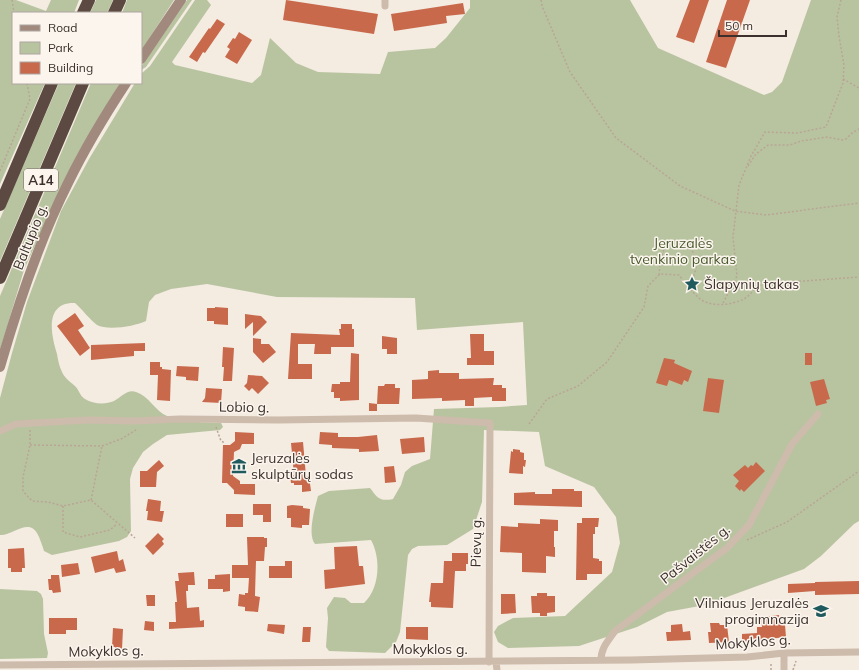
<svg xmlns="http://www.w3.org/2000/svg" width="859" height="670" font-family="Mulish,sans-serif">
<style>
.green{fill:#b8c4a0}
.building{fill:#c8694b}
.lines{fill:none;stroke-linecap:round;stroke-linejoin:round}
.path{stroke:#b9a596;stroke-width:1.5;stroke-dasharray:2 2;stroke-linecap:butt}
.street{stroke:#cdbbac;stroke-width:7}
.secondary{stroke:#a18a7d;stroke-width:10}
.highway{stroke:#5c4a42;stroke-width:12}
.labels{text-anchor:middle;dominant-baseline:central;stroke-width:3;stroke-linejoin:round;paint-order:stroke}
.shield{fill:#fbf5ee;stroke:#756b66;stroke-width:1}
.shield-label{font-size:13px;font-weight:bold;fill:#3b302b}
.street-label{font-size:14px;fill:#3b302b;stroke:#fbf5ee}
.park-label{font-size:14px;fill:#4a5a2e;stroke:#fbf5ee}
.poi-label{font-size:14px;fill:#3b302b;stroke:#fbf5ee;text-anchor:start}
</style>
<rect width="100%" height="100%" fill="#f4ebe1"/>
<path class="green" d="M0,0H16L46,11L51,0H79L74,13H13V83H45L0,184Z
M96,0H113L107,13H90Z
M127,0H174L141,51V13H122Z
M187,0H192L146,67L141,70V67Z
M195,0H207L211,5L172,62L175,65L252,83L261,75L270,38L296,63L318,72L380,74L388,52L435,48L446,38L470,8V0H630L658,48L764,95L772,92L782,82L811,0H859V521L854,524L821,556L804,569L705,605L667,612L637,627L579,646L508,648L498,642L494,632L498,626L513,618L565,616L612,572L620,543L616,517L594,487L545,466L539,432L484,430L482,502L473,529L447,545L418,546L412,549L408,555L400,632L396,642L385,653L329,651L326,647L328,618L327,608L334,597L345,598L351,603H364C380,588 381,558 371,540L315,544C307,534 315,508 318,496L329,491L370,488C377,497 379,502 393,499L401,485L405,472L412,466L430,459L434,409L499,407L527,405L523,322L417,330L415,298L277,297L207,284L171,289L155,295L149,302L146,321C136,326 108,331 97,325C91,321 81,308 75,303C44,302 51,335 57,354C58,360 59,366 62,372C65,379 71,382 76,387C79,391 81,397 85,399C93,404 105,405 114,401C122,397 127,389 136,392C149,396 155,411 167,416C171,418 175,418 179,419C194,422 206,423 221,423L223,427L220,430L167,435L153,444L143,452L133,468L130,479L131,531L127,537L119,541L52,555L44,551C42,545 40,538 37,533C28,518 12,536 0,535V398L12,353L27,302L61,211L89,159L135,83H141V74L150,66Z
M59,83H76L0,261V219Z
M91,83H120L77,155L50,212L24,270L0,350V296Z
M0,589L37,591L41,594L43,599L44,634L48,653L47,658L0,659Z"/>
<path class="building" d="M286,0L378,14L374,34L283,20Z
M690,0H709L694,43L676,37Z
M727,0H750L726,68L706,62Z
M463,3L465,14L446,16L447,23L394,31L391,14Z
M217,19L225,24L205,53L203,52L197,62L189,57L209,28L210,29Z
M239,32L252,40L237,64L225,57L230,49L227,47L233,38L235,39Z
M215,307L228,308V325L214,324V321H207V308H215Z
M75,313L84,326L78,330L90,348L80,356L57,326Z
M245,314L261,316L267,322L253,336V322L245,329Z
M341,324H352V329H354V347H331V354H314L315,344H298V364H312V379H288L291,333L340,335L339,329H341Z
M470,334H484V351H494V365H467V358H471Z
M382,336L397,338V354H387V349H382Z
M253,338L261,339V344H269L276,352L263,363L253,352Z
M145,343V351H134V356L91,360V345Z
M223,347L234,348L232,381H223L224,367H222Z
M351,353L359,354V400L340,401V398H334V392H331L332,384H340V382H350Z
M805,353H812V365H805Z
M664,358L675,360L674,363L692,371L688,382L684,380L682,385L669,380L667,386L656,383Z
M150,362H160V367H162V369L171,370L170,401L157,400L158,375H150Z
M177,366L199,367L198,381L186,380V377L176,376Z
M439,370V373H459V379L494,378L493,385H502V388H506V401H492V397L474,398V406H465V400L442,401V398L412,399V380L428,379V371Z
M248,375L262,376L269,383L258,394L252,388L249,391L244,386L247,383Z
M708,378L724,380L719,413L703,411Z
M824,379L830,399L826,400L827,403L816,406L810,382Z
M385,384H395V388H400L399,404H377V411H369V403L377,404L378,386H384Z
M206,388L222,389L221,403L202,402L205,398Z
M235,432L254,433V444H242L240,449L234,452L233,476L240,481V484H255V495L234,494V490L227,483H222L223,445H230L235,441Z
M320,432L338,433V437H358L377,435L379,451L359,452V449L332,448V445L319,444Z
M424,437L425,452L402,454L400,439Z
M303,442L306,476H309L311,491L302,492V485H294V483H291L290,475H294L291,443Z
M513,449L520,450V452L524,453V460H526L525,467L523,466V474L509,473L511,451L513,452Z
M159,460L164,466L157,472L156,487H140V471H147Z
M756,462L765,471L744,492L741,489L740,491L735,486L739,481L733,475L745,465L748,468L751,465L753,466Z
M394,466L396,482L385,483L384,467Z
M552,489H574V491H582V507L514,505V493L535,492V494H552Z
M148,499L161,501L160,511H164L162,522L147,520L148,511H146Z
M253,504H271V522H263V515H253Z
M292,505L303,506V508L310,509L309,525H302V528L291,527V518H287V506Z
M226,514H243V527H226Z
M582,518H599L598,527H595V534H593V558L599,559V561H602V574H587V580H576L577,523H582Z
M540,519L558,520V531H554V547H555V557L546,556V573L522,572V553L500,552L501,526L518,527V523L540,524Z
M158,533L164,539L162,541L164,544L153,555L145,546Z
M247,537H264V538H267V547H265L264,561H256L255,594V596L260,597L258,612L245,611V607L238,606L239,594L245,595V593H248L249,578H232V565H248Z
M357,546L359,566H363L365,584L325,589L324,570L335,569L334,547Z
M24,548L25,568H22V572H11V568H8V549Z
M117,551L119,561L123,559L126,571L116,573L114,568L95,573L91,557Z
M452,553H468V564H466V571H455L453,608L431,607V602H429L431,583H443L444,561H452Z
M285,561H292V578H269V566H285Z
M78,563L80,574L62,577L61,565Z
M194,572L195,585H188V591H186L187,608L199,607L200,621L204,620V627L169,629V622H176L175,602H177L175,581H179L178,573Z
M230,574V591L223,592V589H208V579H215V575Z
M51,575H59L61,592L53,593L52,590H49L48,579H51Z
M859,581V594L815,595V591L788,593V584L815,583V582Z
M537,593H547V596H555V612L547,613V616H540V613H532L531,596H537Z
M501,594H515L516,613L501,614Z
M146,595H155V606H147Z
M779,615L780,625H785L786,637L742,642V634L757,633V627H762L761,617Z
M49,618H77V630H66V634H49Z
M145,621L154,622V631L144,630Z
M710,623H719L720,625H727L729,642L709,643L708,632H711Z
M268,624L285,625L284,634L267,631Z
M682,624L683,632L690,631L691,640L667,641L666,632H671V625Z
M303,627H311L310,642H302Z
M406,627H428V640L406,639Z
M113,628L123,629L122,649H115V647H112Z"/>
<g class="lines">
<path class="path" d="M12,0L14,13
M541,0L542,6L570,72L616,138L680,186L735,211L766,215L859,203
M843,79L859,88
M748,166L756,154L768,145H790L801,141L827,137L842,140L846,139L852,133L859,129
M0,171L30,99L27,83
M659,275L660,262L666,242L675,240L682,242L693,252L696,269L691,284L689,286
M723,303L737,276L733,237L739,185L751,156L765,132L797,133L826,127L843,83L844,65L839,36L837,17L841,0
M529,424L547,399L578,386L607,362L644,307L648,286L660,274L679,275C685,283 692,292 699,298C710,308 732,305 744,299C751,295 755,287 763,284L859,277
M216,427L221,441L225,443
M30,430V445L23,477V491L32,501L48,502L63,506L91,500L135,538
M30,445L102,446L121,439L136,430
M91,500L102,446
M63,506V532L80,537L110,530L117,524
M747,540L787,522L859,471
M771,670V662
M793,670L796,661"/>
<path class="street" d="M385,0V6
M0,431L16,424L89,420L135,421L180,419L278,420L416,418L490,423L489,662
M784,653V670
M601,660C601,648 608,641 615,631L727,548L749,525L792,444L818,414
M496,662L497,670
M0,665L631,660L747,657L784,653L859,652"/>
<path class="secondary" d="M141,59L181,0
M0,367C18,304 39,241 68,183C85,148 105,115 126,83"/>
<path class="highway" d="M83,13L89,0
M114,13L120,0
M0,205L52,83
M0,278L83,83"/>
</g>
<defs>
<g id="sight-bare" transform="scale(1.2)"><path d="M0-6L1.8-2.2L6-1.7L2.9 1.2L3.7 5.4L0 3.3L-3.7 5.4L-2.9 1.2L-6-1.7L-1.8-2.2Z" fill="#1f5a5e" stroke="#fbf5ee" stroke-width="2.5" paint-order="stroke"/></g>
<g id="museum-bare" transform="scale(1.2)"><path d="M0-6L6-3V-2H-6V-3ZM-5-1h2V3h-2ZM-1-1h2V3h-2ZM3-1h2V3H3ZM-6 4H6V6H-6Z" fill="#1f5a5e" stroke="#fbf5ee" stroke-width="2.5" paint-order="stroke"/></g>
<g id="school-bare" transform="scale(1.2)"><path d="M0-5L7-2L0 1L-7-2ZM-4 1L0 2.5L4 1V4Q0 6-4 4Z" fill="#1f5a5e" stroke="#fbf5ee" stroke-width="2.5" paint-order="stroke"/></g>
</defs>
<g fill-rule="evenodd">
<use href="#sight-bare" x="692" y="284"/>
<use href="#museum-bare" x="239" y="466"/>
<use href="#school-bare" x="821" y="611"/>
</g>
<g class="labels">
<rect class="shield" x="24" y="169" width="34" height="22" rx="3"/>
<g class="shield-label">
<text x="41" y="180">A14</text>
</g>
<g class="street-label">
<text transform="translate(30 237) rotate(-68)">Baltupio g.</text>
<text transform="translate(244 407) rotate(1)">Lobio g.</text>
<text transform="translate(476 542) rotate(-89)">Pievų g.</text>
<text transform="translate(695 554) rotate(-39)">Pašvaistės g.</text>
<text transform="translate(753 642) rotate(-4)">Mokyklos g.</text>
<text x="430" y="649">Mokyklos g.</text>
<text transform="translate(106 651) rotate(-1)">Mokyklos g.</text>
</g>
<g class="park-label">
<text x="683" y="243">Jeruzalės<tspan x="683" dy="16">tvenkinio parkas</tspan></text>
</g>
<g class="poi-label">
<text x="704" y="284">Šlapynių takas</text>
<text x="251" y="458">Jeruzalės<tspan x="251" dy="16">skulptūrų sodas</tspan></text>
<text x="809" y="603" text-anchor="end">Vilniaus Jeruzalės<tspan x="809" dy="16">progimnazija</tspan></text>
</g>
</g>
<rect x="12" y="12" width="130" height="72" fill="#fbf5ee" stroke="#aea6a0"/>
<rect x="20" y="25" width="20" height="6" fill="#a18a7d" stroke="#aea6a0"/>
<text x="48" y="32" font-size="12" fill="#3b302b">Road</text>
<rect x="20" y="42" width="20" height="12" fill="#b8c4a0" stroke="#aea6a0"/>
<text x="48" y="52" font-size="12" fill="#3b302b">Park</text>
<rect x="20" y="62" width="20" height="12" fill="#c8694b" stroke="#aea6a0"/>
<text x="48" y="72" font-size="12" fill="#3b302b">Building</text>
<path d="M719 30v6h67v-6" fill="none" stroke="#3b302b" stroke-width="2"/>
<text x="725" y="30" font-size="12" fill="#3b302b" stroke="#fbf5ee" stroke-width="3" paint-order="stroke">50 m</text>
</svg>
